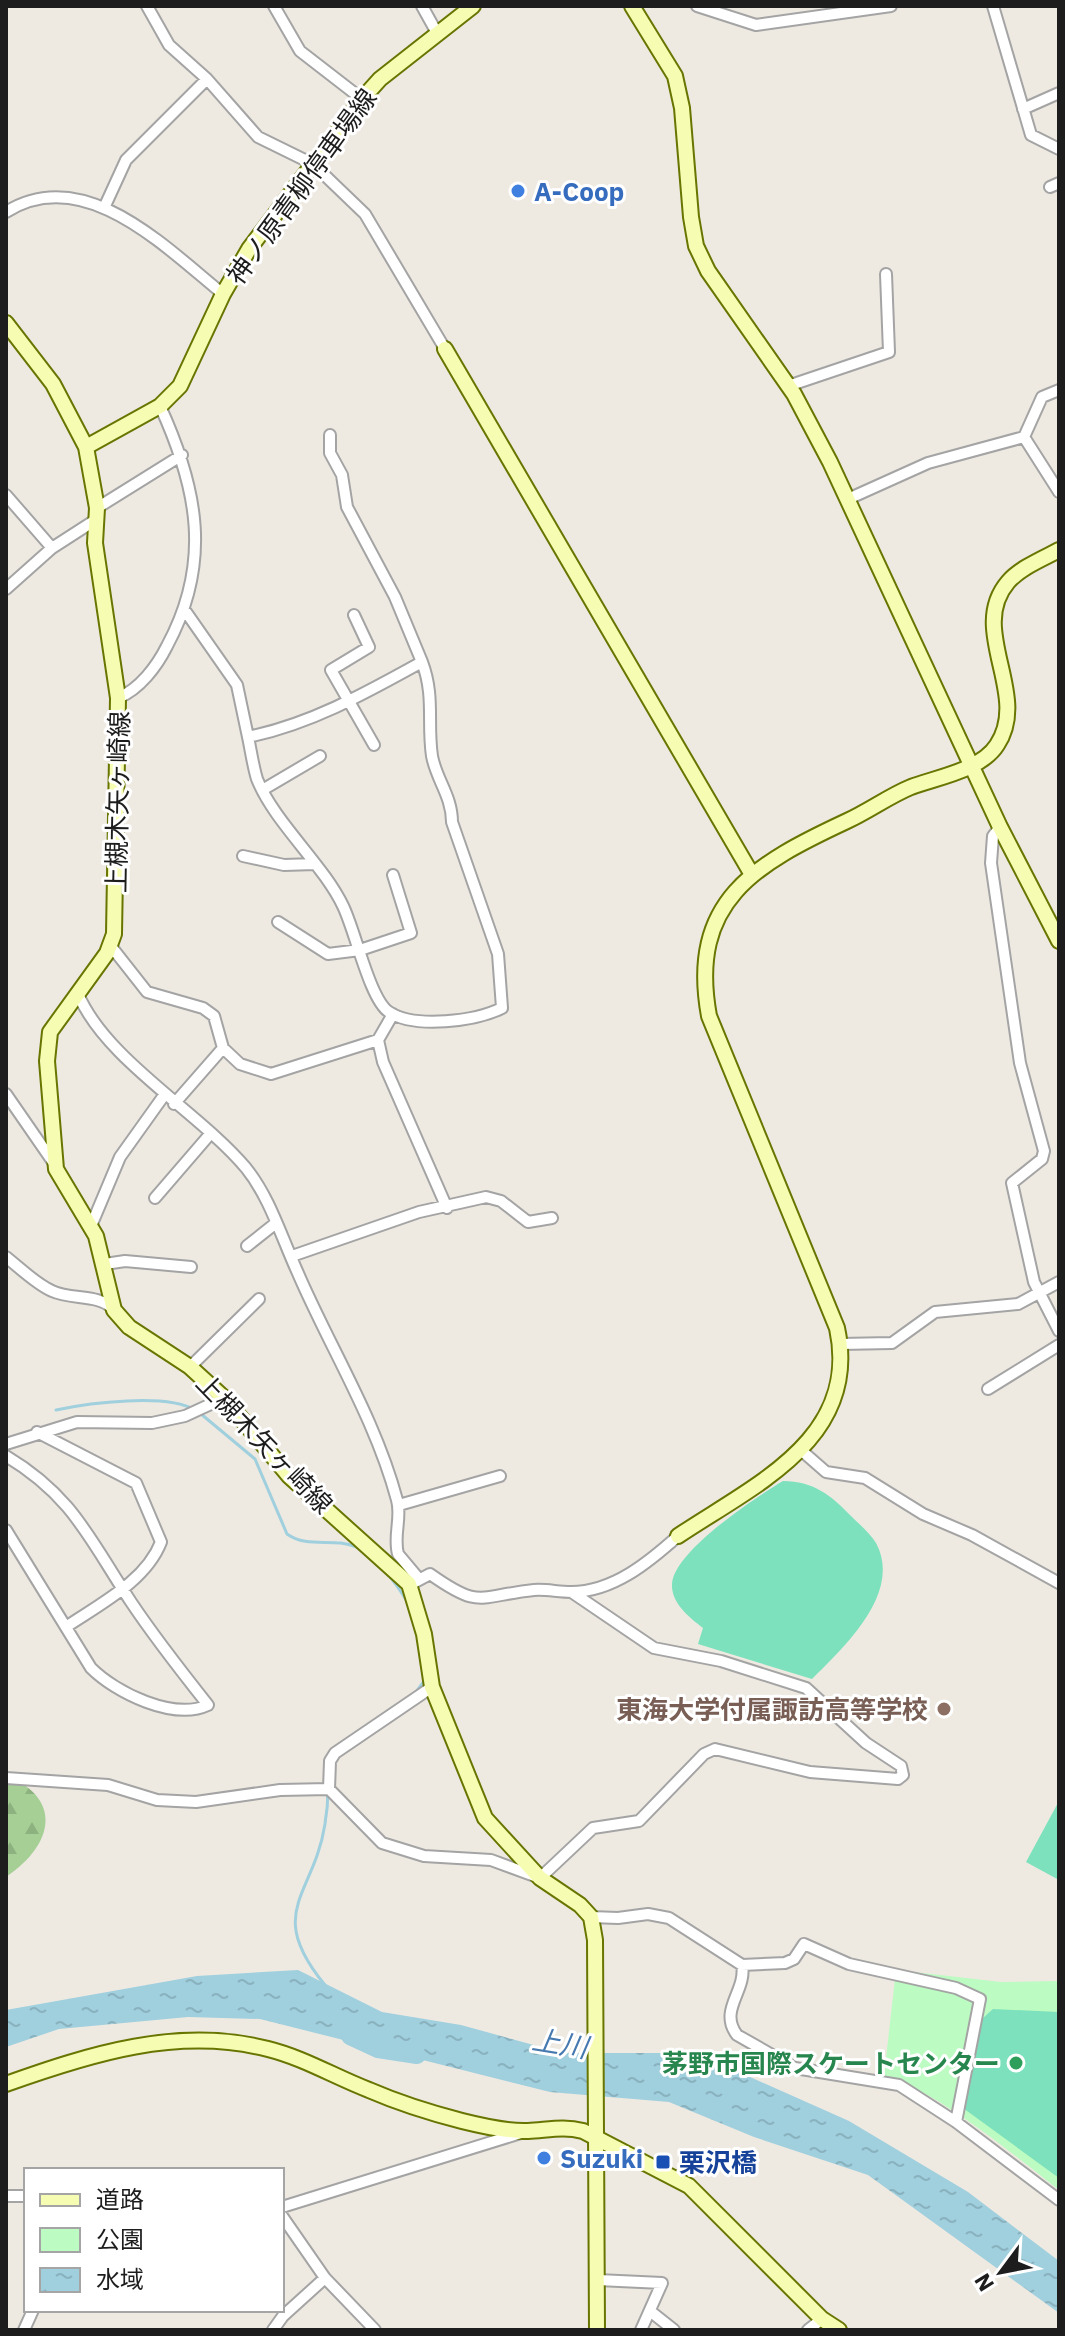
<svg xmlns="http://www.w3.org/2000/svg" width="1065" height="2336" font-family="'IBM Plex Sans','Noto Sans JP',sans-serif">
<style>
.forest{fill:url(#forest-firs)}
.park{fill:#bcfbc2}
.pitch{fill:#7ce1bc}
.water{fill:url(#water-ripples)}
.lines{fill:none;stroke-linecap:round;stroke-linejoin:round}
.stream{stroke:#a0cfde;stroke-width:3}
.river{stroke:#a0cfde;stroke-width:18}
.street-casing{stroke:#a4a4a4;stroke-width:14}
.secondary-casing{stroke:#687601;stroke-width:18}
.street{stroke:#fff;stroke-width:10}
.secondary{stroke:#f7fcb3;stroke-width:14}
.shop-dot{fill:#3f7fe0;stroke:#fff;stroke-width:3}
.education-dot{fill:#8d6e63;stroke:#fff;stroke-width:3}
.leisure-dot{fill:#2e9e5b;stroke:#fff;stroke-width:3}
.transit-dot{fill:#1a4fb4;stroke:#fff;stroke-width:3}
.labels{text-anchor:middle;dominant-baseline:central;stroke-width:6;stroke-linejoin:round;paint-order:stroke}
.street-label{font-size:26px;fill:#1d1d1d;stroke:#fff}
.shop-label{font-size:26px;font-weight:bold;fill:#366cbe;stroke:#fff;text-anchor:start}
.education-label{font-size:26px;font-weight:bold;fill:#785e54;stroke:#fff;text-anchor:end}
.leisure-label{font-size:26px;font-weight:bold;fill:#27864d;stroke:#fff;text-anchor:end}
.transit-label{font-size:26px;font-weight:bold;fill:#164399;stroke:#fff;text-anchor:start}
.water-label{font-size:28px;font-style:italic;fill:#4679af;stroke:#fff}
</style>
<defs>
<pattern id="forest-firs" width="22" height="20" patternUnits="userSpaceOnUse" patternTransform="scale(2)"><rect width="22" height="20" fill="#a5cf95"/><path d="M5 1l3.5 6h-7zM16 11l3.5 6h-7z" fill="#8eb180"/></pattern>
<pattern id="water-ripples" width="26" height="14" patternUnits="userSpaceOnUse" patternTransform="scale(2)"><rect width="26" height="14" fill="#a0cfde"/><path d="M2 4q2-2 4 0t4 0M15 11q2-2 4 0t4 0" fill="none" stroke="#89b1be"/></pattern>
</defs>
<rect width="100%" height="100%" fill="#eeeae2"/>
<path class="forest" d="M6,1775C65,1800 52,1846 6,1877Z"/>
<path class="park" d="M896,1970L1001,1982L1059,1981V2190C1017,2157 933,2088 884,2076Z"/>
<path class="pitch" d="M783,1481C813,1481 831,1495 851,1516C859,1524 870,1533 876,1543C903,1593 843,1648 812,1679L698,1644L703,1628C689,1617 671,1603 672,1584C674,1551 756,1497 783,1481Z
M1059,1801V1880L1026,1862Z
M993,2009L1059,2012V2178L963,2108L983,2018Z"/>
<path class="water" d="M298,1970L382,2012L461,2025L563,2053H661L732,2069L849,2121L968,2192L1059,2261V2313L868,2175L754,2137L669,2102L550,2092L260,2019L188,2017L59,2029L6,2047V2010L197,1976Z"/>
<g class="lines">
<path class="stream" d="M56,1410C89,1403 166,1393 195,1410
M201,1414L255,1459L287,1534C308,1549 334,1537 356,1547C376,1556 397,1584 408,1603
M416,1692L425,1680
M325,1985C264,1911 314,1896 325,1824C326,1813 329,1803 327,1793"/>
<path class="river" d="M350,2036L378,2049L417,2055"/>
<g class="street-casing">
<path id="street" d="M147,6L169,45L207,79L258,137L313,164L365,214L445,349
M274,6L300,51L362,99
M422,6L437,33
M697,6L756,25L891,6
M993,6L1031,135L1059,149
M1023,109L1059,93
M1050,187L1059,183
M104,208L126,160L207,79
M6,212C84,163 165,247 223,294
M788,386L889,352L886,274
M330,435V453L342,475L347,507L395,597L422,662
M1024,437L1059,492
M1024,437L1042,397L1059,390
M6,495L52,548
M848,499L928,463L1024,437
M97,508L182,455
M6,589L52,548L97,519
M186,612L237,685L248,737
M354,615L369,647L331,670L374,745
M422,662C435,696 427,723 432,756C436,779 452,796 452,822L498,954L502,1008C476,1021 415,1029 389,1012C370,1000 355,930 343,906C323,864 274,822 257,779C253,766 251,751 248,737C311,724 366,693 422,662Z
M118,698C140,689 157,666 167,646C212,563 198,489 160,406
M264,789L320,756
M1000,827L993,836L991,863L1020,1063L1044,1151L1042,1159L1012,1183L1034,1282L1059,1331
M243,856L284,865L315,864
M278,922L328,954L360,950L411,933L393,875
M110,945L147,992L203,1008L214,1016L223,1048L174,1104
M78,994C106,1060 199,1112 246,1168C270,1198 281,1236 297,1271C330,1348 375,1418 397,1500C402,1517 393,1536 398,1554L419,1579
M393,1014L378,1040L383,1062L447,1208
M223,1048L240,1064L271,1074L378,1040
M6,1094L53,1162
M155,1198L211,1133
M91,1226L120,1157L165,1094
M247,1246L276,1223
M292,1256L419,1212L486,1197L501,1201L528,1222L552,1218
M6,1257C20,1268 36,1284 52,1291C71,1300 98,1294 112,1308
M105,1264L125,1261L191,1267
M840,1344L892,1343L935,1312L1018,1304L1059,1282
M190,1367L259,1299
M988,1389L1059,1345
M37,1432L136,1483L161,1542C146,1581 100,1604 66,1627
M6,1444L77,1422L152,1423L185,1416L224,1398
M802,1451L826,1472L865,1478L923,1514L972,1535L1059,1583
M6,1456C73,1496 90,1540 131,1602C155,1638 181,1671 208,1705C174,1721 116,1693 91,1668L6,1530
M399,1505L500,1476
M415,1582L430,1574C481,1610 477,1596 534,1590C546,1589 558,1592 571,1592C613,1592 649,1562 678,1536
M432,1687L335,1753L330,1761L329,1789L382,1843L424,1856L491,1860L540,1878L593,1828L639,1821L704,1754L715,1749L810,1772L898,1779L903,1775L901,1766L866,1743L806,1688L721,1661L654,1648L573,1593
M6,1778L108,1785L157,1800L196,1802L280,1790L329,1789
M591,1917L618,1918L648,1914L669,1918L742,1965L785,1963L794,1959L804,1944L849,1964L956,1988L980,1999L956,2122
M742,1965C747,1991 718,2010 737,2035L795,2068L899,2085L956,2122L1059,2200
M6,2196H26
M282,2207L524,2132
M282,2216L325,2278L375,2330
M598,2280L662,2283L641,2330
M650,2311L674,2330
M24,2330L33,2310
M273,2330L283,2316L325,2278
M808,2330L822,2319"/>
</g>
<g class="secondary-casing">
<path id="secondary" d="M632,6L675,76L682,108L691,217L696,246L708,271L794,394L830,462L1000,827L1059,941
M6,323L53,384L86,447L97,508L95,543L118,698L114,934L107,953L50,1032L47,1061L56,1169L96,1236L114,1310L129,1327L190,1367L224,1398L289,1476L409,1584L424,1634L432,1687L485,1818L540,1878L580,1905L591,1917L595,1940L597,2330
M445,349L751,873
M86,447L160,406L180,386L223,294L249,249L362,99L380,79L473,6
M678,1536C754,1485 861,1439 837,1328L709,1016C688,901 755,864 847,821C869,811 889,796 911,787C938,777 981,770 997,745C1031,694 967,630 1008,582C1020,568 1042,559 1059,550
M6,2084C90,2054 178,2026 268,2049C304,2058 335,2077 369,2090C399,2103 431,2113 462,2121C482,2126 509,2132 528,2131C548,2130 564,2126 583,2131L689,2186L822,2319L839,2330"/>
</g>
<use href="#street" class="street"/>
<use href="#secondary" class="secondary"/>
</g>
<g class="shop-dot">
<circle cx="518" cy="191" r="8"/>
<circle cx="544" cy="2158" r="8"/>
</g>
<circle class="education-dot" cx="944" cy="1709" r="8"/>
<circle class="leisure-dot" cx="1016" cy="2063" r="8"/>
<rect class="transit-dot" x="655" y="2154" width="16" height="16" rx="4"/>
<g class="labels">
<g class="street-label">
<text transform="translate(301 186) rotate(-54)">神ノ原青柳停車場線</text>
<text transform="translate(117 802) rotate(-89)">上槻木矢ヶ崎線</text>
<text transform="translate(265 1443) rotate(46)">上槻木矢ヶ崎線</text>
</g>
<g class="shop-label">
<text x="534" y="191">A-Coop</text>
<text x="560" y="2158">Suzuki</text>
</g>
<g class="education-label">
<text x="928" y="1709">東海大学付属諏訪高等学校</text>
</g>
<g class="leisure-label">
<text x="1000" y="2063">茅野市国際スケートセンター</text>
</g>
<g class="transit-label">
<text x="679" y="2162">栗沢橋</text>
</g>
<g class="water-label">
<text transform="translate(560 2043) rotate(9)">上川</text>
</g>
</g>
<rect width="1065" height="2336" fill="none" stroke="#1d1d1d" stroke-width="16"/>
<rect x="24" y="2168" width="260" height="144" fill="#ffffff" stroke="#a5a5a5" stroke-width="2"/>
<rect x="40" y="2194" width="40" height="12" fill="#f7fcb3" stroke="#a5a5a5" stroke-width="2"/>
<text x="96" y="2208" font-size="24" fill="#1d1d1d">道路</text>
<rect x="40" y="2228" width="40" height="24" fill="#bcfbc2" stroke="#a5a5a5" stroke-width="2"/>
<text x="96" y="2248" font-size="24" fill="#1d1d1d">公園</text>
<rect x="40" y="2268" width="40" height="24" fill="url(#water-ripples)" stroke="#a5a5a5" stroke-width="2"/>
<text x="96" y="2288" font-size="24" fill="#1d1d1d">水域</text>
<g transform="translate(1001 2272) rotate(238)" stroke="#ffffff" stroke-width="6" paint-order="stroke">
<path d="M0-6L14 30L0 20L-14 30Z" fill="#1d1d1d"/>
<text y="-12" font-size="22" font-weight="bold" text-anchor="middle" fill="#1d1d1d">N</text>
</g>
</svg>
